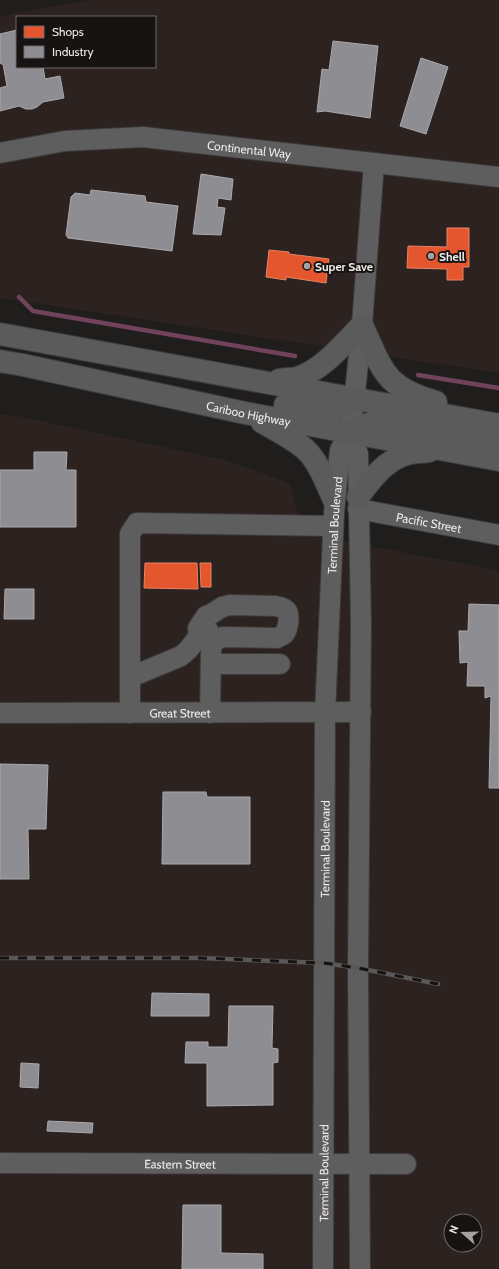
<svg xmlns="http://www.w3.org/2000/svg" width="499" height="1269" font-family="Cabin,sans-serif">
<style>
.built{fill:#2c2220;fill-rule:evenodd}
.shops{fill:#e4572e;stroke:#e78366}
.industry{fill:#8d8d92;stroke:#aaa9ac}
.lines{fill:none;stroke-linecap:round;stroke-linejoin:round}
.stream{stroke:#71425b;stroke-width:4.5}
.minor-casing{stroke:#3c3b3a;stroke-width:22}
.highway-casing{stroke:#3c3b3a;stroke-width:24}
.minor{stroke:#5f5e5e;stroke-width:20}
.highway{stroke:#5c5b5b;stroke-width:22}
.rail-casing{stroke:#5a5858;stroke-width:4.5}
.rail{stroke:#181313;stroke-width:3;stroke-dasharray:9;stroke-linecap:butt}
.poi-dot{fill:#a5a2a2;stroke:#181313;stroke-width:1.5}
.labels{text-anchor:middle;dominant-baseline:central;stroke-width:4;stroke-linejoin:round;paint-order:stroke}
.street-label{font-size:12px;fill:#edeae9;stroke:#181313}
.poi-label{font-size:12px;font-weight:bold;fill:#edeae9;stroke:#181313;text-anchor:start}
</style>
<rect width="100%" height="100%" fill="#201d1d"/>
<path class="built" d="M88,0H499V373L0,298V16ZM17,17H155V67H17Z
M0,414L18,416L225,460L290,483L303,534L499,570V1269H0ZM451,1221H475V1245H451Z"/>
<path class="shops" d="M447,228H469V267H463V280H447V269L407,268L408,246L447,247Z
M269,250L289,252V254L329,259L326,283L286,277V280L266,277Z
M145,563H197L198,589L144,588Z
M200,563H211V587H201Z"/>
<path class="industry" d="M17,30V67H43L45,79L60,76L64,98L43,102L37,107L32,109H26L19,106L0,111V88L7,86L3,64H1L0,62V34Z
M333,41L378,46L370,118L325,111L317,112L322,69L329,70Z
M421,58L448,67L426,134L400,126Z
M201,174L233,179L231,200L218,198L217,207L225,208L221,235L193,234Z
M91,190L145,196L146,202L178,206L172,251L68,238L66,235L71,197L75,193L90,195Z
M34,452H67L66,470H76V527H0V470H34Z
M5,589H34V619H4Z
M469,604L499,605V788H489L491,696L485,698V686H467L468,662L460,663L459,631H468Z
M0,764L48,765L46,829H28L29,879H0Z
M163,792H206L207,797H250V864H162Z
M152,993L209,994V1016H151Z
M229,1006H273L272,1048L278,1049V1062L273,1063V1105L207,1106V1063H185L186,1042H208V1047H228Z
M21,1063L39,1064L38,1088L20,1087Z
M48,1121L93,1123L92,1133L47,1131Z
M183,1205H221V1253L263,1254V1269H182Z"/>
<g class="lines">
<path class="stream" d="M19,297L33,311L295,356
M418,375L499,388"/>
<g class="minor-casing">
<g id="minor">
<path id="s1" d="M0,153L65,141L143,137L499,177"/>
<path d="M350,432L358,454L361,625L358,968L360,1269"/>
<path id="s2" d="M358,509L499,535"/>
<path d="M199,636L198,628L206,616L213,613L222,607L230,605L275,606C279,607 284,607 287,611C290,616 288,628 285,633C283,636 280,636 277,638L222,637C215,640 213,643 211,649L210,713"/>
<path d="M211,664H280"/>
<path d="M130,675L138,674L181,656L188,650L199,636L205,634L208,630"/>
<path id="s3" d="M0,713L361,712"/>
<path d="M130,713V534L133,529L137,523L333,526"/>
<path id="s4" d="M0,1163L406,1164"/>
<path id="s5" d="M323,1269L325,713L334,513L340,450L350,432L356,383L362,325L374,163"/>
</g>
</g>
<g class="highway-casing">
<g id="highway">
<path d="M0,334L499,425"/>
<path id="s6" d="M0,361L23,365L245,413L499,460"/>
<path d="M279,380C285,379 292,379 297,378C324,369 343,344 362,325C383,371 384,387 436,402"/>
<path d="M285,405C302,408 325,416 341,407C346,405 350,401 354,398"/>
<path d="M262,422C276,430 292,438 305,449C319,462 326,483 334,500"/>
<path d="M360,427L375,422L395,424L499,443"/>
<path d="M358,497C371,480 385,460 407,454C414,452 422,452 429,451"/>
</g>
</g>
<use href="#minor" class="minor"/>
<use href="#highway" class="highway"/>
<g class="rail-casing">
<path id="rail" d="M0,958H201L324,963L358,968L438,984"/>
</g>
<use href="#rail" class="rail"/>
</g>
<g class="poi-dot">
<circle cx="431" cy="256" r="4"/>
<circle cx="307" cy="266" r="4"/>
</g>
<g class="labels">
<g class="street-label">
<text stroke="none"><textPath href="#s1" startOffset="251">Continental Way</textPath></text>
<text stroke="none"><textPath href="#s6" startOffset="254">Cariboo Highway</textPath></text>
<text stroke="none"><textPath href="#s2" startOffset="72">Pacific Street</textPath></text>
<text stroke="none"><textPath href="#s5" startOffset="744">Terminal Boulevard</textPath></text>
<text stroke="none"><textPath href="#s3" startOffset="180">Great Street</textPath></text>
<text stroke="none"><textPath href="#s5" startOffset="420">Terminal Boulevard</textPath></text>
<text stroke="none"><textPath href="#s4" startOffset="180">Eastern Street</textPath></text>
<text stroke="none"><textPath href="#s5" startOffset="96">Terminal Boulevard</textPath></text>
</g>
<g class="poi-label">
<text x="439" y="256">Shell</text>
<text x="315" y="266">Super Save</text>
</g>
</g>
<rect x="16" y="16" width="140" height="52" fill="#181313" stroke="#6d6969"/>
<rect x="24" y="26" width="20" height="12" fill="#e4572e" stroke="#6d6969"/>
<text x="52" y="36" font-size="12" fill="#edeae9">Shops</text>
<rect x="24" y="46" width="20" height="12" fill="#8d8d92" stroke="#6d6969"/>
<text x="52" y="56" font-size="12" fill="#edeae9">Industry</text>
<g transform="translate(463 1233) rotate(290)"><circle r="19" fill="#181313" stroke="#6d6969"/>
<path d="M0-3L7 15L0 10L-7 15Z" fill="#a5a2a2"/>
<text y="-6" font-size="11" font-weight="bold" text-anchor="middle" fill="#edeae9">N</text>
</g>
</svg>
